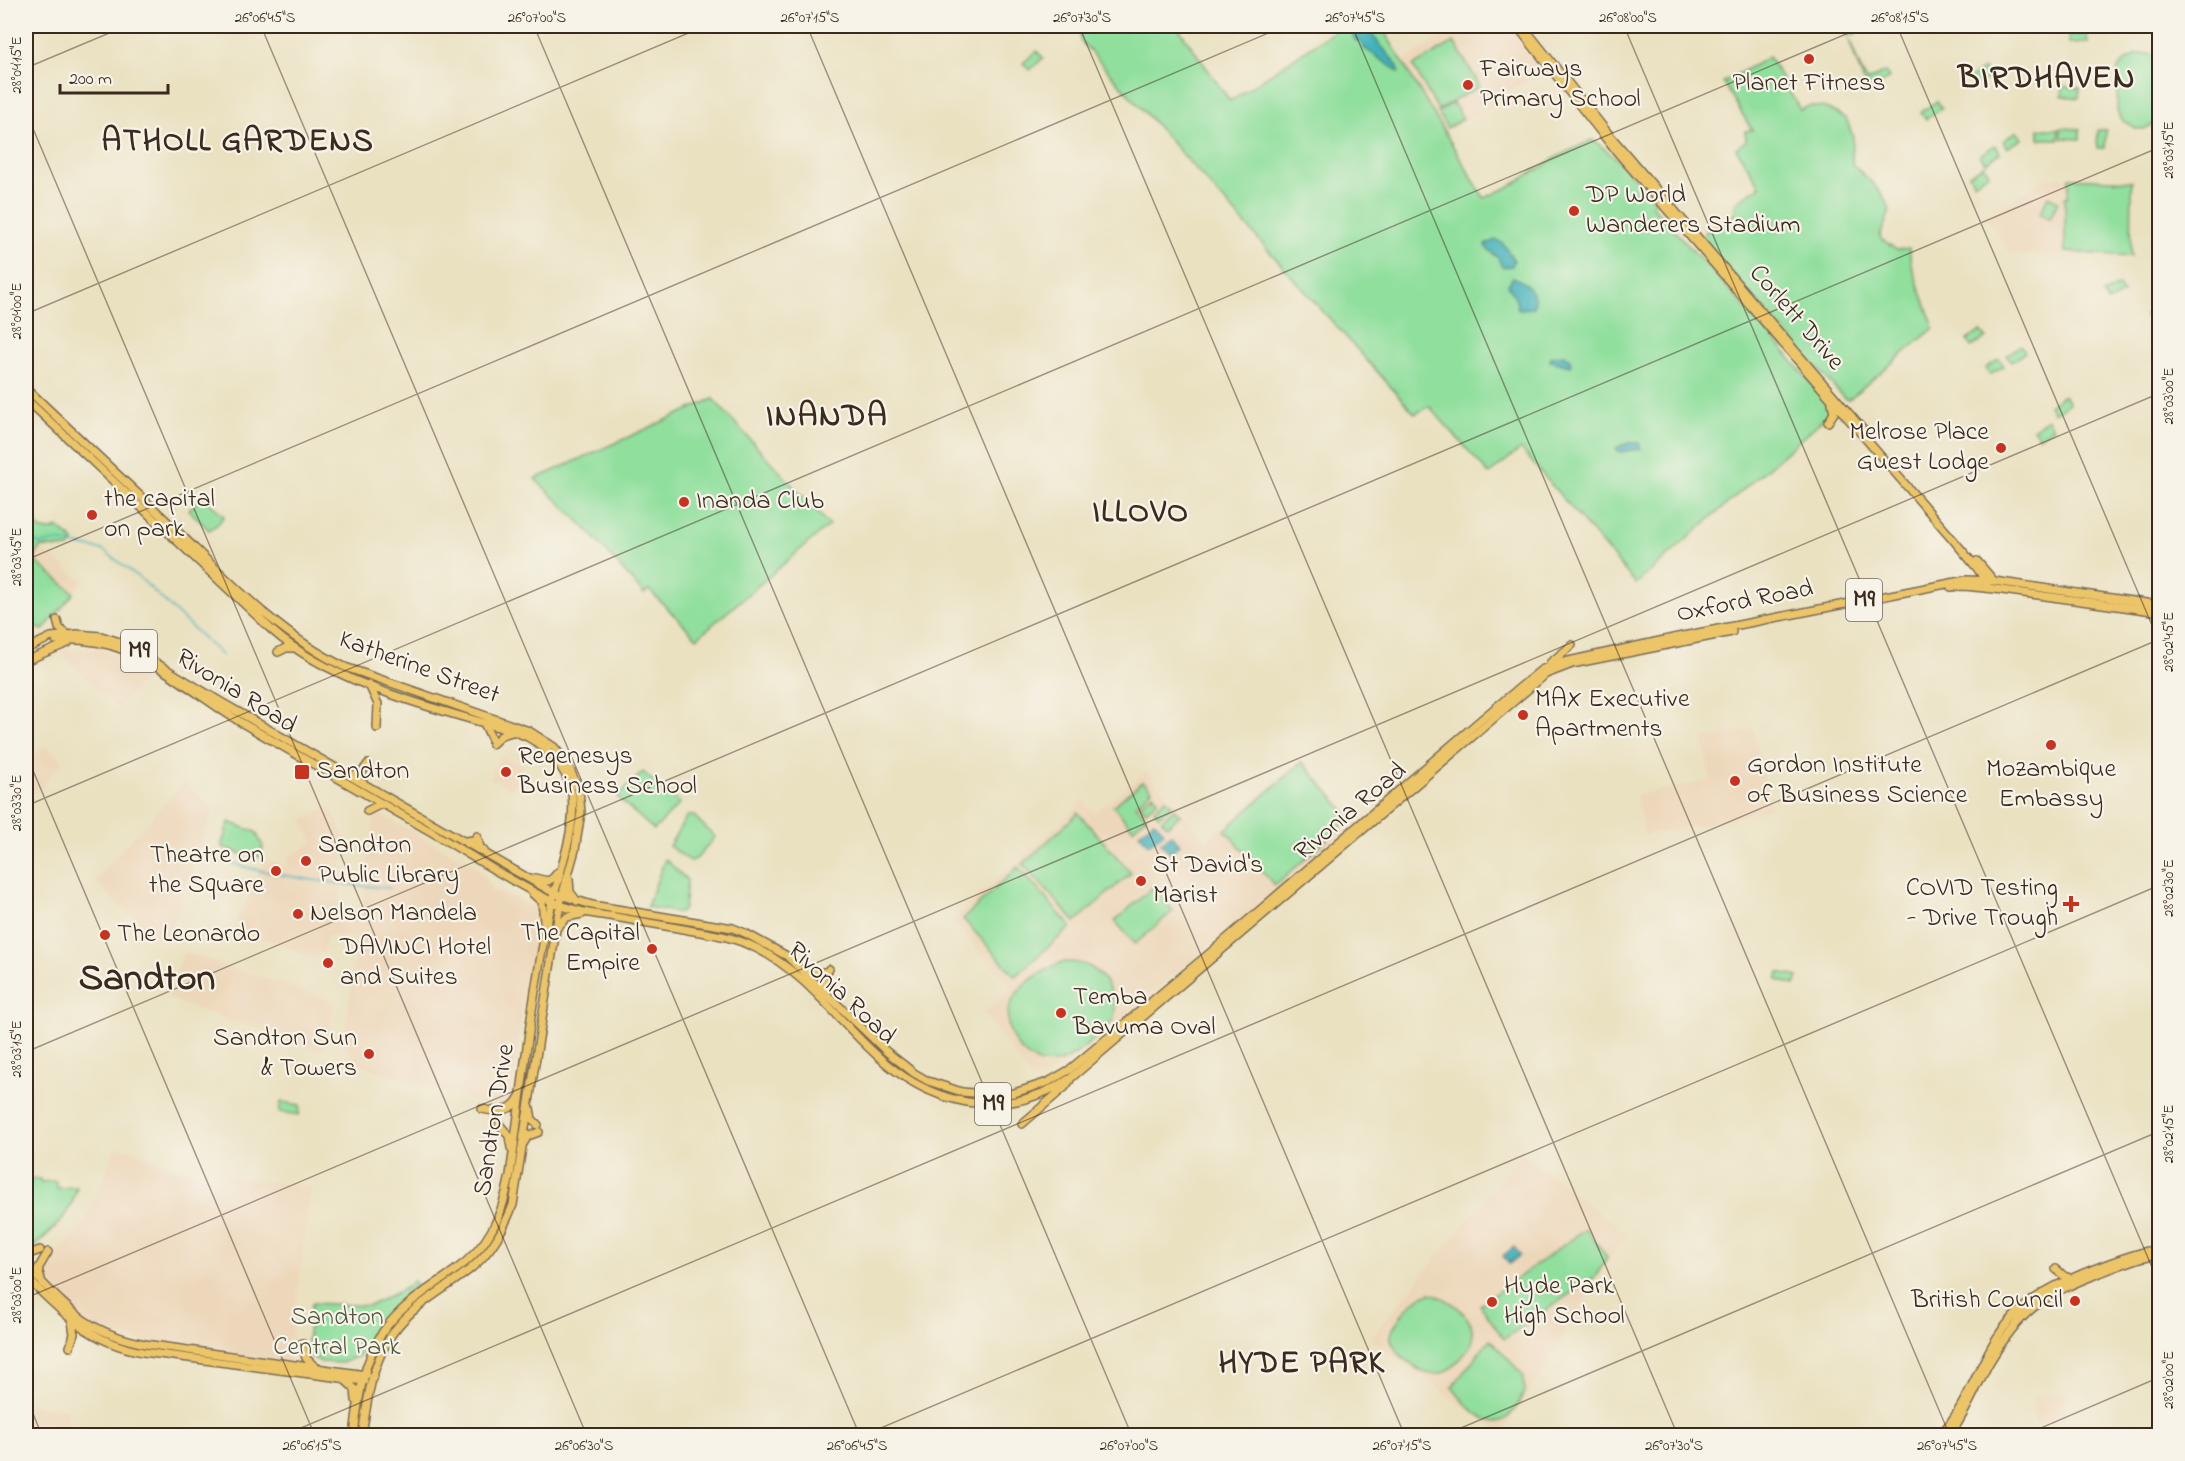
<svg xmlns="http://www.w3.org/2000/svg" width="2185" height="1461" font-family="'Indie Flower',sans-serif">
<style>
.built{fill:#edd7ba}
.green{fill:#90df9d;stroke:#66845e;stroke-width:1.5}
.water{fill:#41b1ba;stroke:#3e6e6c;stroke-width:1.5}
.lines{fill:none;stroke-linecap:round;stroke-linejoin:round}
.stream{stroke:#41b1ba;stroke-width:1.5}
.major-casing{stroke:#786a57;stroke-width:10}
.major{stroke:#edc569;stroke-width:7}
.ticks{fill:none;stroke:#3b2a1e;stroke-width:1.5;stroke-opacity:0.45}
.poi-dot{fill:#c8321e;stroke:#f7f3e8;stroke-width:2}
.labels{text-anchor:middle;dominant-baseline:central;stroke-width:4.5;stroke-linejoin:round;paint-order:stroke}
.shield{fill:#f7f3e8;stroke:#73665b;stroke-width:1.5}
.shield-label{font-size:24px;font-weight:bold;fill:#3b2a1e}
.poi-label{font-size:26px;fill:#3b2a1e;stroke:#f7f3e8;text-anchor:start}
.street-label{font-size:26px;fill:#3b2a1e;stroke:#f7f3e8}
.park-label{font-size:26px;fill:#50573e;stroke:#f7f3e8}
.district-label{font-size:32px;font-weight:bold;letter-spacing:1.5px;fill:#3b2a1e;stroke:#f7f3e8}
.town-label{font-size:38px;font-weight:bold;fill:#3b2a1e;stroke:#f7f3e8}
.neatline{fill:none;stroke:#3b2a1e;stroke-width:2}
.ticks-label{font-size:15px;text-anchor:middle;fill:#3b2a1e}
</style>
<rect width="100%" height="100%" fill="#f7f3e8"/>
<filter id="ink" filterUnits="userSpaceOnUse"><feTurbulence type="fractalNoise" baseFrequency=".0167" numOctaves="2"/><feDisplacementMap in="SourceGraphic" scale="12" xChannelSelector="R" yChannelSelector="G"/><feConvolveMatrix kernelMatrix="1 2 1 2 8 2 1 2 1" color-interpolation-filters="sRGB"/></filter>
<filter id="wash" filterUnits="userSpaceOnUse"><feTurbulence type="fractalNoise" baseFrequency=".008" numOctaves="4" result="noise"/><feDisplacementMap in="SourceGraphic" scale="24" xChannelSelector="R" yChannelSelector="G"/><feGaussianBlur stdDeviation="1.35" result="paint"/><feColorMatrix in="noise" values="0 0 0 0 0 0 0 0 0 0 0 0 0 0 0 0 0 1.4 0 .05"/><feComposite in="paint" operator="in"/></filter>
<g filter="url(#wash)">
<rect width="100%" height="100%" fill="#eae1c1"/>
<path class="built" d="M1461,26H1512L1548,71L1494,99L1497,105L1444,131L1402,61Z
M2047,177L2069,178L2068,197H2065V251L2062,256L2010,254L1986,217Z
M40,547L83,581L73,592L34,561Z
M80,648L101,649L115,653L151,671L117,708L59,652L64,650Z
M1754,729L1770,809L1710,824L1644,835L1636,795L1711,780L1703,739Z
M26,744L37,754L46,745L64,762L40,788L36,791L33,789L26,797Z
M500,756L522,766L513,789L490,779Z
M1300,760L1305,761L1353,817L1356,824L1065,1065L1044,1077L1031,1078L984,1013L1012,988L952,920L1084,800L1094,813L1146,771L1207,841Z
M184,782L212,807V813L170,931L164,935H154L127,913L94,881Z
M327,807L332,810L345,838L338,915L360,918L375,812L476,866L484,874L492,891L524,901V904L536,907L540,914L529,987L526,989L510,1099L507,1103L503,1105H485L354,1063L344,1040L358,938L333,935L327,937L323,954H320L319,959L253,935L246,938L244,930L240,927L237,921L265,859L287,867L289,856L313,842L302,820Z
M184,952L334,1001L327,1044L321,1050H316L169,999L168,996Z
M116,1146L138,1152L174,1169L311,1187L289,1361L146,1342L89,1325L45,1282L41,1271L83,1225L94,1204Z
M1522,1153L1628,1235L1605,1265L1541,1374L1502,1434L1370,1339Z
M2032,1395H2065L2067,1424H2035Z
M26,1404L69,1410L66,1435H26Z"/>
<path class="green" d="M1081,26H1177L1230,101L1342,26H1381L1484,198L1511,186L1555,158L1592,140C1618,156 1635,179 1655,202L1652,205L1661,216L1783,349L1829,406V414L1636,584L1521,449L1489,474L1429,406L1415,414L1080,40Z
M1844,26H1855L1858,30L1854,35L1847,34L1860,68L1867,81L1885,72L1889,78L1872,91H1867Z
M2069,35H2087L2088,43L2069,44Z
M1454,42L1480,86L1438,110L1413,66Z
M1037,51L1043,58L1030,70L1023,63Z
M2138,54H2150L2159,59V121L2144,129H2136L2123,121L2117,111L2118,69L2126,60Z
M1769,57L1800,110L1809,106L1826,108L1846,118L1853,137L1852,164C1869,180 1881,188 1890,211L1880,236L1881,239L1897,250L1909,248L1911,264L1934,328L1849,399H1845L1703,241L1704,233L1734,214L1736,202L1760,186L1736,148L1746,141L1745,131L1752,130L1723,82Z
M1984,69L1989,77L1974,87L1969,79Z
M2063,86L2080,88L2079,98L2062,96Z
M1937,101L1942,108L1926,119L1921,112Z
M1453,103L1463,119L1447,128L1438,112Z
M2061,128L2080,129V139L2061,138Z
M2039,129H2059L2058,139H2039Z
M2098,130H2106L2105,148H2097Z
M2017,131L2022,139L2007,148L2003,141Z
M1995,145L2000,153L1985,163L1980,155Z
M1984,165L1989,173L1974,183L1969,175Z
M2069,178L2132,181L2131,256L2065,252V197H2068Z
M2048,196L2058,201L2050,219L2040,214Z
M2119,286L2123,294L2108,302L2103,294Z
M2159,305V316L2150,322L2145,315Z
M1981,331L1986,338L1971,347L1967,340Z
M2021,345L2025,352L2012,362L2007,355Z
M1999,359L2004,366L1990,375L1986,368Z
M2064,395L2069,403L2054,413L2049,405Z
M713,399L829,525L697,638L649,590L644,594L583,525L535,479Z
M2048,419L2053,428L2039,437L2033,429Z
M27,494L37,527L42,530H54L57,527L74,541L69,548L40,547L34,560L74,593L43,630L26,625V496Z
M202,496L224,516L218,524L209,530L189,510Z
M1302,762L1351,818L1275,886L1225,830Z
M643,772L680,803L654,830L617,797Z
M1143,781L1152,790L1136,805L1146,817L1133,829L1113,806Z
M1153,794L1158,800L1146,811L1140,805Z
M1166,799L1172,805L1159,816L1154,810Z
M1174,809L1180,815L1167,826L1162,820Z
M1078,813L1131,873L1075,922L1023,864Z
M687,816H694L715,837L696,859L690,861L669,846Z
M229,822L256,832L263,847L260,857L246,852L244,855L223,847L222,844Z
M665,859L687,880L684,909L680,913L647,907Z
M1018,867L1071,927L1015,976L963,919Z
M1153,887L1173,911L1135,944L1115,921Z
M1063,962C1072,962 1082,962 1090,967C1106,977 1118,998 1114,1017C1111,1028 1077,1054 1067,1059C1060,1062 1051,1064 1044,1063C1035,1063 1024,1054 1018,1047C989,1005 1027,977 1063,962Z
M1779,972L1798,977L1795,985L1777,980Z
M281,1102L300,1105L299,1115L279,1112Z
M34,1179H40L41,1182L56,1181L57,1188L77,1187C70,1217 54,1228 33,1248L27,1251L26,1182Z
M1586,1229L1607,1257L1596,1276L1504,1339L1480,1305Z
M414,1281L417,1285L394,1304L359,1356L342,1363L321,1362L310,1356L307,1341L312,1303L369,1306L404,1289Z
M1431,1293C1459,1303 1489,1328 1462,1357C1455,1365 1447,1373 1436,1374C1422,1377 1394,1353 1391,1339C1389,1329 1409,1304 1418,1298C1422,1296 1427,1295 1431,1293Z
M2159,1335H2160L2159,1418L2150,1337Z
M1490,1339L1522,1374L1525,1391C1520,1400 1513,1417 1501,1421C1483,1427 1461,1399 1452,1387Z"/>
<path class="water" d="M1356,26H1368L1373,36L1398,66L1399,72L1364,48L1359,40L1356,41L1353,36Z
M1495,240L1503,243L1514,260L1512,266L1502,267L1498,258L1486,247L1485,245Z
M1513,277C1526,282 1538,294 1534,308L1518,309L1515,298L1508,285Z
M1563,355L1571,359V366L1550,361L1551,357Z
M1629,443H1639L1641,449L1620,452L1616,449L1618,447Z
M1154,821L1164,832L1149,845L1139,833Z
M1171,834L1180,844L1170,853L1161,843Z
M1514,1247L1520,1255L1509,1264L1503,1256Z"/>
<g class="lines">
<path class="stream" d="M26,539L41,544L57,541L103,550L141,579L222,656
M220,860C275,877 332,884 390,888"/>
</g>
</g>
<g filter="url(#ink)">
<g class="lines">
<g class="major-casing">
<path id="major" d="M1517,26L1611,145L1950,536L1977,568L1987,583
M1523,26L1607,132L1865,432
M26,388C74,434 124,480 172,526C225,577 278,635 345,667L529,731L554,747L567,763L579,790L581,812L575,850L560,904L513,1205C503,1230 491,1253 469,1270C440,1293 406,1308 387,1342C370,1372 367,1403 362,1436
M26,399L273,631C335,686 439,709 518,733C544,742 568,768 572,795C577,833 554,885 547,924C530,1007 522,1091 510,1175C502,1216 490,1246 454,1271C428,1290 403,1304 384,1330C363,1361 358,1399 354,1436
M1828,422L1834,413L1832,403
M1977,561L1994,581
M1951,587L1964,586L1995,589L2160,612
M57,620L59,628L67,634
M56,640C80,639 102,641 124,650C167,667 203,700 242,723C304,759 366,795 428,830C469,854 510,881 553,902C572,911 594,914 615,917C638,921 660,925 683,929C710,934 730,935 756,948C838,989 868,1085 967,1102C1004,1108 1040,1098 1071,1078L1546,674L1572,664L1732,632
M26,649L51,637L77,634L101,636L123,643L221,702L554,893L592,905L733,928L745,933L787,956L887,1052L914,1073L928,1081L962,1092L996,1095L1014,1093L1048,1082L1069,1070L1211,952L1483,718L1541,670L1555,664L1678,637L1966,580L1994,581L2160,605
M278,652L286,648H295
M30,659L68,643
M1550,663L1572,645
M369,685L378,704L377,728
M484,723L493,742
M492,744L502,735L512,732
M351,775H360L368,764
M367,811L381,804
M465,841L474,840L477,836L480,847L484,851
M535,878L548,881L553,878L558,872
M569,879L570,892L577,901
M533,894L542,902L544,921
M557,928L567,917L582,914
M804,969L815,972H825
M825,988L823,978L829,969
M530,1108L532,1119L538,1125
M482,1109C499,1113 512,1112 520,1096
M499,1124L509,1136L511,1148
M1022,1124L1065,1087L1070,1080
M523,1144L528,1136L539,1132
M26,1255L40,1250
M26,1266C67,1307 84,1332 145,1344L366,1375
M2056,1269L2064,1276L2070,1278
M26,1277C61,1312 91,1343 143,1352L364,1381
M41,1279L38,1269L48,1252
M302,1343L306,1358L316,1368
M70,1347L74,1334L72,1322
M345,1380L355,1389L356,1400
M1939,1436C1964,1410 1975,1375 1993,1344C2019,1299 2059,1282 2107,1264C2124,1258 2141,1251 2160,1249
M1949,1436C1966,1414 1976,1387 1989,1363C2021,1309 2043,1295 2100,1273C2117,1266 2134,1259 2152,1255"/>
</g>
<use href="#major" class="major"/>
</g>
</g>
<path class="ticks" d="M261,26L860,1436M534,26L1132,1436M807,26L1405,1436M1079,26L1678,1436M1352,26L1950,1436M1624,26L2160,1286M1897,26L2160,644M26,68L126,26M26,112L587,1436M26,314L705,26M26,560L1285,26M26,754L315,1436M26,806L1865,26M26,1052L2160,147M26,1298L2160,393M26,1396L42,1436M282,1436L2160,639M862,1436L2160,885M1442,1436L2160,1131M2022,1436L2160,1377"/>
<g class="poi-dot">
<circle cx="1809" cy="59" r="6"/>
<circle cx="1468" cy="85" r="6"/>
<circle cx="1574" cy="211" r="6"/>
<circle cx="2001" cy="448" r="6"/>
<circle cx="684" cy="502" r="6"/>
<circle cx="92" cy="515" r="6"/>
<circle cx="1523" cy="715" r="6"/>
<circle cx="2051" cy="745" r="6"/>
<rect x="294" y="764" width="16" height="16" rx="3"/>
<circle cx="506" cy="772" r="6"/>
<circle cx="1735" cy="781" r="6"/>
<circle cx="306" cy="861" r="6"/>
<circle cx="276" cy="871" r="6"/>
<circle cx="1141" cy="881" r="6"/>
<path d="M2068 895h6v6h6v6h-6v6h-6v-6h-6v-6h6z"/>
<circle cx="298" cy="914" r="6"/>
<circle cx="105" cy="935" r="6"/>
<circle cx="652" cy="949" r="6"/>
<circle cx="328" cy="963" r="6"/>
<circle cx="1061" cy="1013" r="6"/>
<circle cx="369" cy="1054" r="6"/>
<circle cx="2075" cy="1301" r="6"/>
<circle cx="1492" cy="1302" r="6"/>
</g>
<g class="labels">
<g class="shield">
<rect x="1846" y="579" width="36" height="42" rx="4.5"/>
<rect x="121" y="630" width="36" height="42" rx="4.5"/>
<rect x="975" y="1083" width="36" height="42" rx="4.5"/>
</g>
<g class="shield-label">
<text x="1864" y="600">M9</text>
<text x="139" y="651">M9</text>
<text x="993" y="1104">M9</text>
</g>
<g class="poi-label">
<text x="1480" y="70">Fairways<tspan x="1480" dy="30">Primary School</tspan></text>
<text x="1809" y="84" text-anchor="middle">Planet Fitness</text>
<text x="1586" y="196">DP World<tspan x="1586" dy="30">Wanderers Stadium</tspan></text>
<text x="1989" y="433" text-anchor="end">Melrose Place<tspan x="1989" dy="30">Guest Lodge</tspan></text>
<text x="104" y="500">the capital<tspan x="104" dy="30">on park</tspan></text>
<text x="696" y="502">Inanda Club</text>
<text x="1535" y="700">MAX Executive<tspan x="1535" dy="30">Apartments</tspan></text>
<text x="518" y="757">Regenesys<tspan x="518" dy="30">Business School</tspan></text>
<text x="1747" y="766">Gordon Institute<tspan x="1747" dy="30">of Business Science</tspan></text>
<text x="2051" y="770" text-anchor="middle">Mozambique<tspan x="2051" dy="30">Embassy</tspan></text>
<text x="316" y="772">Sandton</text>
<text x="318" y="846">Sandton<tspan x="318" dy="30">Public Library</tspan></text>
<text x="264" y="856" text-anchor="end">Theatre on<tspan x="264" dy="30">the Square</tspan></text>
<text x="1153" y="866">St David's<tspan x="1153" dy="30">Marist</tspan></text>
<text x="2058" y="889" text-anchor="end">COVID Testing<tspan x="2058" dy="30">- Drive Trough</tspan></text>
<text x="310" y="914">Nelson Mandela</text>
<text x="640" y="934" text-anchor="end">The Capital<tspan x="640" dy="30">Empire</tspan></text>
<text x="117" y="935">The Leonardo</text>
<text x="340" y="948">DAVINCI Hotel<tspan x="340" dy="30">and Suites</tspan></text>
<text x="1073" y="998">Temba<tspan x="1073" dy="30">Bavuma Oval</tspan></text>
<text x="357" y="1039" text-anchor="end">Sandton Sun<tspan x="357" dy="30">&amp; Towers</tspan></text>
<text x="1504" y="1287">Hyde Park<tspan x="1504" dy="30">High School</tspan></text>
<text x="2063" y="1301" text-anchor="end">British Council</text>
</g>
<g class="street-label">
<text transform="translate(1796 318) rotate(49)">Corlett Drive</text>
<text transform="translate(1745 602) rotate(-11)">Oxford Road</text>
<text transform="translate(419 668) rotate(20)">Katherine Street</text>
<text transform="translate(236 692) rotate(32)">Rivonia Road</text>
<text transform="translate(1351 812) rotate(-40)">Rivonia Road</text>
<text transform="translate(841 994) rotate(43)">Rivonia Road</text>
<text transform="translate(495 1120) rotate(-81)">Sandton Drive</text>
</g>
<g class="park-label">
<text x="337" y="1318">Sandton<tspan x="337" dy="30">Central Park</tspan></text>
</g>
<g class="district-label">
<text x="2047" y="79">BIRDHAVEN</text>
<text x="238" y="142">ATHOLL GARDENS</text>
<text x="827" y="417">INANDA</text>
<text x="1141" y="513">ILLOVO</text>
<text x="1302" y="1364">HYDE PARK</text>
</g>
<g class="town-label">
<text x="147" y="980">Sandton</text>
</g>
</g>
<rect width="2185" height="1461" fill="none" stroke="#f7f3e8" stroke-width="66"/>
<path d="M60 84v9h108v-9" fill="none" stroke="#3b2a1e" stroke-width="3"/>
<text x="69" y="84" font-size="18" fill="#3b2a1e" stroke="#f7f3e8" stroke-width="4.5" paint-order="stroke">200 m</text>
<rect x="33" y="33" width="2119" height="1395" class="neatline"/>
<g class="ticks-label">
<text x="265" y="22">26°06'45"S</text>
<text x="537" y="22">26°07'00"S</text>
<text x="810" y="22">26°07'15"S</text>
<text x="1082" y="22">26°07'30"S</text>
<text x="1355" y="22">26°07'45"S</text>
<text x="1628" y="22">26°08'00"S</text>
<text x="1900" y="22">26°08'15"S</text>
<text transform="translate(16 65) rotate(-90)" y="5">28°04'15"E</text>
<text transform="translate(2168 150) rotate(-90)" y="5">28°03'15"E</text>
<text transform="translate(16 311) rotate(-90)" y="5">28°04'00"E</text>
<text transform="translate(2168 396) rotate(-90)" y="5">28°03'00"E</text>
<text transform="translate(16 557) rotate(-90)" y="5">28°03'45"E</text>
<text transform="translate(2168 642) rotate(-90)" y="5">28°02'45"E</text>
<text transform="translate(16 803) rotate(-90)" y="5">28°03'30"E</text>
<text transform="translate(2168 888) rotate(-90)" y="5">28°02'30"E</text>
<text transform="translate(16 1049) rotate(-90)" y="5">28°03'15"E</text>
<text transform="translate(2168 1134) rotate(-90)" y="5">28°02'15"E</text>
<text transform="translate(16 1295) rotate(-90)" y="5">28°03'00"E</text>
<text transform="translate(2168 1380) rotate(-90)" y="5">28°02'00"E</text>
<text x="312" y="1450">26°06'15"S</text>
<text x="584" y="1450">26°06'30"S</text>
<text x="857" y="1450">26°06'45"S</text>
<text x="1129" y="1450">26°07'00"S</text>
<text x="1402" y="1450">26°07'15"S</text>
<text x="1674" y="1450">26°07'30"S</text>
<text x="1947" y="1450">26°07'45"S</text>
</g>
</svg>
